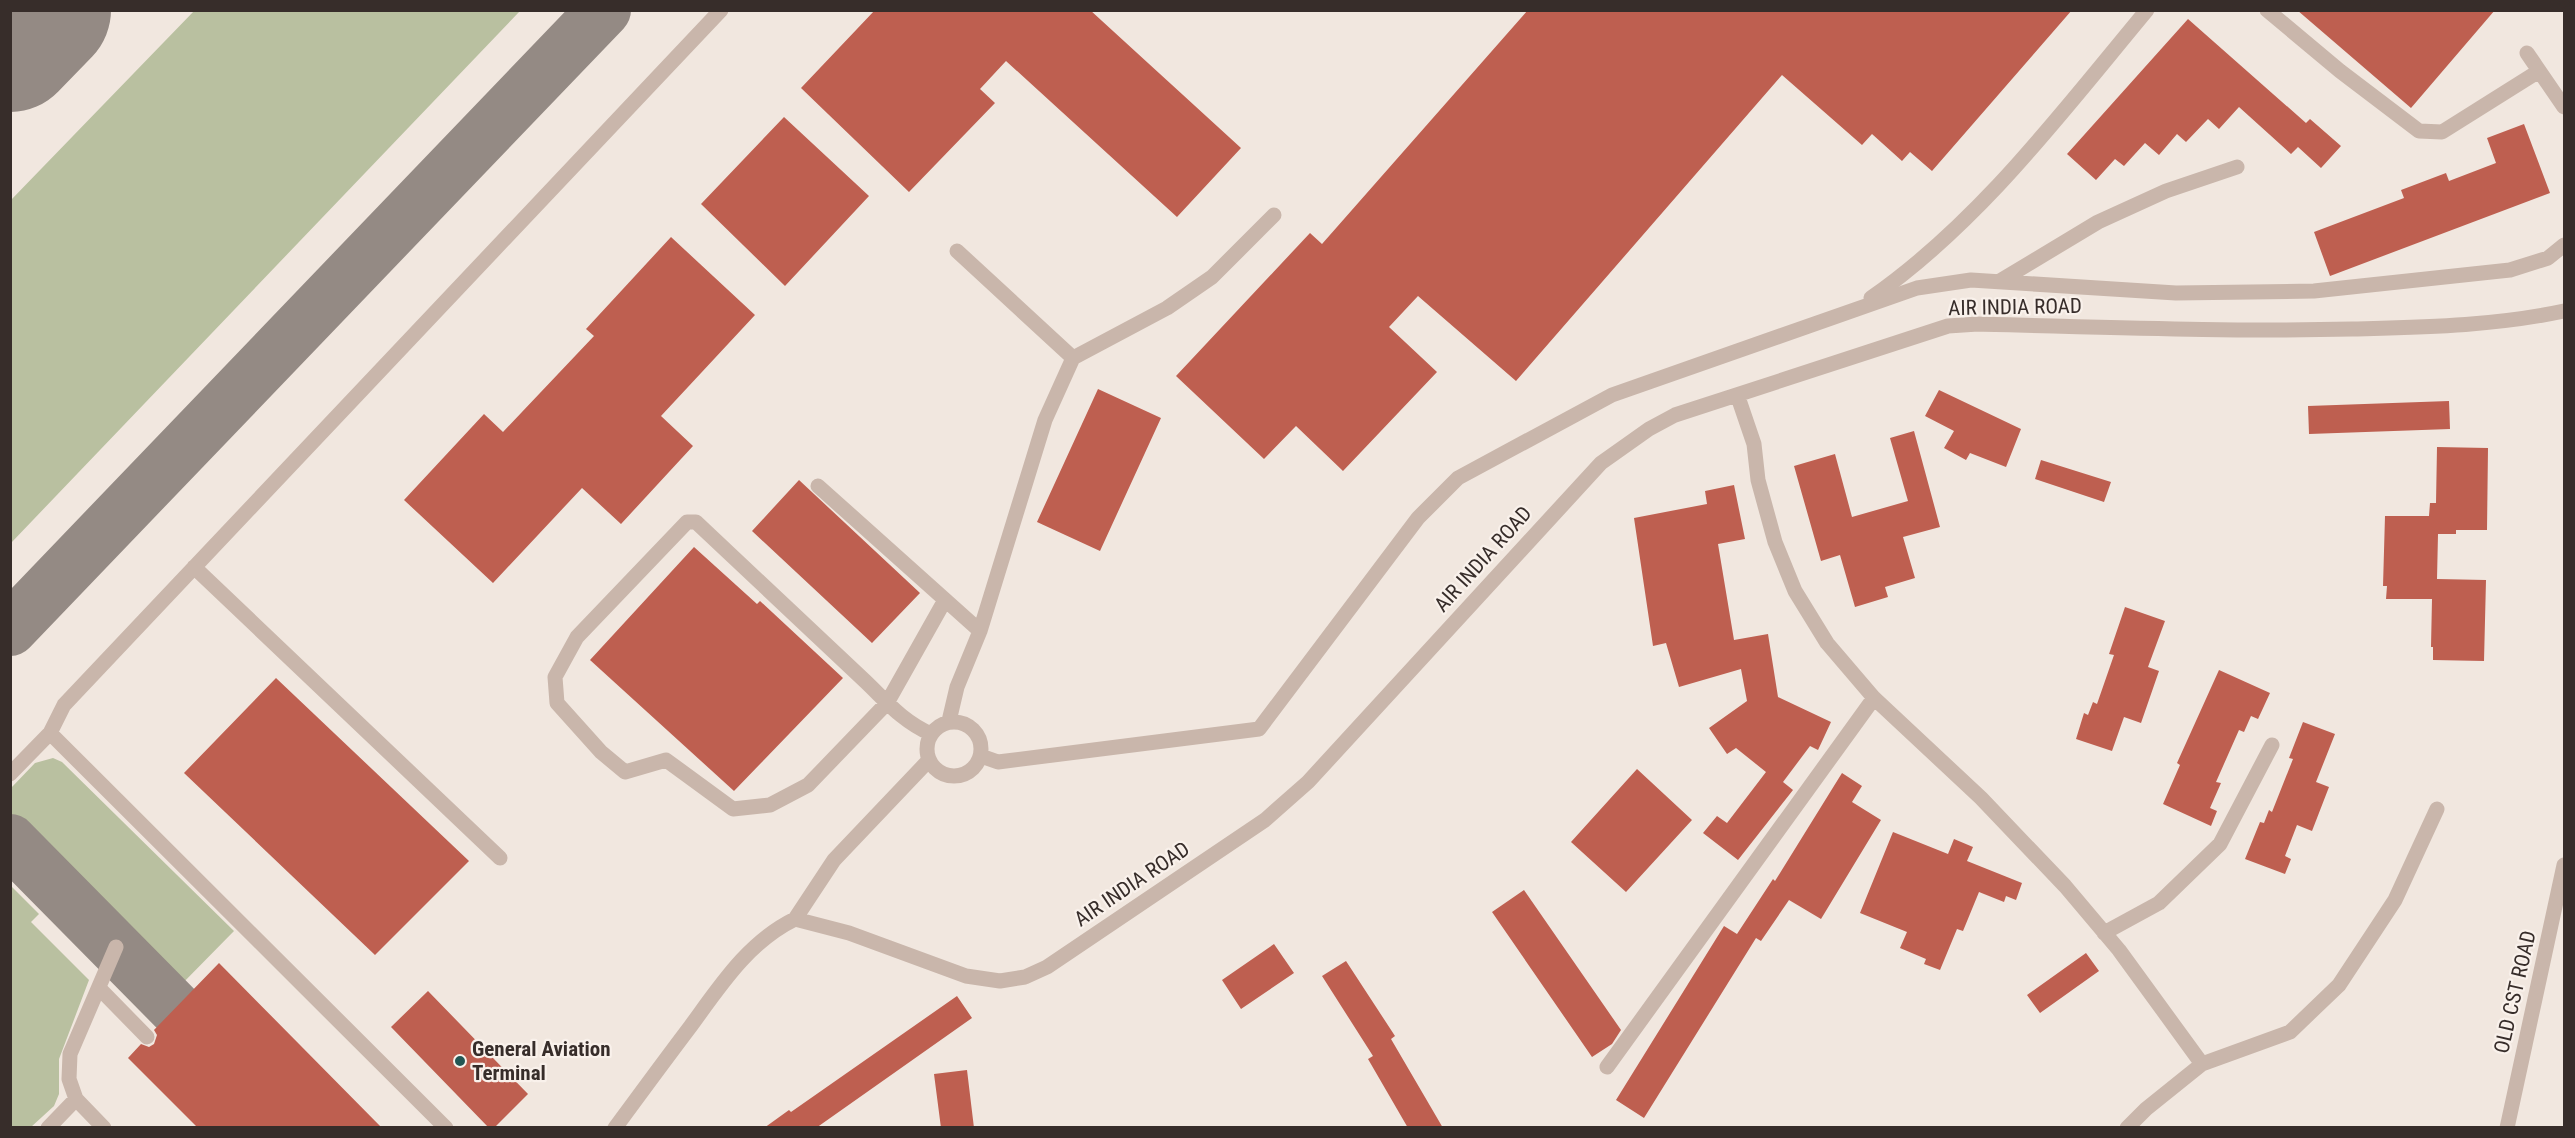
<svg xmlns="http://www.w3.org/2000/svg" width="2575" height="1138" font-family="'Roboto Condensed',sans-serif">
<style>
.green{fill:#b9c0a0}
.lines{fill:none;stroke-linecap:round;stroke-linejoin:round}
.taxiway{stroke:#948a84;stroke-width:54}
.runway{stroke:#948a84;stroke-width:134}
.building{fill:#be5f50}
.minor{stroke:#c9b6ab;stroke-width:15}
.poi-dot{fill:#225654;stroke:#f9f1eb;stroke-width:2}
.labels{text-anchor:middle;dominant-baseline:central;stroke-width:4.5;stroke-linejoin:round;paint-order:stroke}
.street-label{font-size:21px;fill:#372d2a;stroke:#f9f1eb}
.poi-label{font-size:21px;font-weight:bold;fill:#372d2a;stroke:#f9f1eb;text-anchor:start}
</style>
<rect width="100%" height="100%" fill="#f1e7df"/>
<path class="green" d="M194,11H520L11,543V200Z
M53,758L62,762L234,931L175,991L11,823V788L35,763Z
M11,886L39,914L31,922L89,980L59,1059V1094L54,1106L31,1127H11Z"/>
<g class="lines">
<path class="taxiway" d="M10,629L604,10
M10,841L175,1008"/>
<path class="runway" d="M10,45L44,10"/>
</g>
<path class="building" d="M875,10H1090L1241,148L1177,217L1006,61L980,89L995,103L909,192L801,88Z
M1528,10H2072L1932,171L1910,152L1902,161L1872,134L1862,145L1782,75L1516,381L1418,296L1389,327L1437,372L1343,471L1296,426L1264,459L1176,376L1310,233L1322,244Z
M2297,10H2495L2411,108Z
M2188,19L2306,123L2310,119L2341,146L2321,168L2298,147L2291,154L2239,107L2219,129L2208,119L2186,142L2177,134L2159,155L2145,143L2124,166L2115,159L2096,180L2067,154Z
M784,117L869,196L785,286L701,204Z
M2524,124L2550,193L2330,276L2314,232L2404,198L2401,190L2446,173L2449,181L2496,163L2487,138Z
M671,237L755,315L661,416L693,446L621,524L582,488L493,583L404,500L484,414L503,432L594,336L586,329Z
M1098,389L1161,418L1100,551L1037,522Z
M1939,390L2021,429L2006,467L1970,453L1966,460L1944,448L1954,431L1925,416Z
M2449,401L2450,429L2309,434L2308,406Z
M1914,431L1940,527L1903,537L1915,578L1885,587L1888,597L1855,607L1840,555L1821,561L1794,466L1835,454L1852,517L1908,501L1890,438Z
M2437,447L2488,448L2487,530H2456V534H2438L2437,579L2486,580L2484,661L2433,660V647H2431L2432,599H2386L2387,586H2383L2385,516H2429L2430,503H2436Z
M2041,460L2111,482L2104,502L2035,479Z
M799,480L920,593L872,643L752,531Z
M1734,485L1745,539L1718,544L1734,640L1768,634L1778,697L1831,722L1818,750L1810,746L1783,782L1793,790L1738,860L1703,833L1717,816L1727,823L1766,772L1736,748L1727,754L1709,728L1747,701L1741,669L1679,687L1666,643L1653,646L1634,518L1707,504L1705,491Z
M694,547L757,604L760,601L843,678L734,791L590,660Z
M2125,607L2165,621L2148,667L2159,671L2141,723L2124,717L2112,751L2076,739L2084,713L2088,715L2093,702L2097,704L2114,655L2109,654Z
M2219,670L2270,693L2258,719L2251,716L2244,732L2239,730L2216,782L2221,783L2210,808L2217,811L2211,826L2163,804L2180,765L2177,763Z
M276,678L469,861L375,955L184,773Z
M2303,722L2335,734L2316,782L2329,787L2312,831L2297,825L2285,856L2291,859L2285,874L2245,859L2260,822L2264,823L2269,810L2272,812L2293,759L2289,758Z
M1637,769L1692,820L1626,892L1571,842Z
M1842,773L1862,786L1852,802L1881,820L1821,919L1789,900L1761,941L1756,938L1644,1118L1616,1100L1724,926L1737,934L1773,879L1775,881Z
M1893,832L1948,854L1954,839L1973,847L1967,861L2022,883L2016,900L2006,896L2004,902L1979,892L1963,931L1957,929L1940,970L1924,964L1926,959L1900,948L1907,932L1860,913Z
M1524,890L1621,1030L1612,1044L1592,1057L1492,912Z
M1274,944L1294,973L1241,1009L1222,980Z
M2086,953L2099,971L2040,1013L2027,995Z
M1346,961L1395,1036L1391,1039L1443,1128H1408L1368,1059L1373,1056L1322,976Z
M219,963L382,1128H198L128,1058L141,1044L149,1047L154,1044L157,1035L154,1030Z
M428,991L528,1094L494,1128H489L391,1027Z
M957,996L972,1018L816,1128H764L789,1110L791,1112Z
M967,1070L974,1128H941L934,1074Z"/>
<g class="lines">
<path class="minor" d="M2267,10L2340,71L2419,131L2442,132L2539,71
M2527,53L2564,107
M957,251L1073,358
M2000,281L2098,222L2166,191L2237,167
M1871,298C1980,222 2062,112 2147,10
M1738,397L1754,444L1758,480L1775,542L1795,591L1827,643L1874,698L1981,798L2065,886L2119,950L2202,1064L2146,1109L2127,1128
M818,486L980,631
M194,567L500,858
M949,721L957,687L980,631L1045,420L1073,358L1167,308L1212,277L1274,215
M927 749a27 27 0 1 1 54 0a27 27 0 1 1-54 0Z
M50,733L446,1128
M931,734C902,721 887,702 865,681L696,522H687L577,637L555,677L557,703L601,752L625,772L666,760L733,809L770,805L808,785L887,703L945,600
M981,756L998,762L1259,729L1418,518L1458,478L1612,395L1917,288L1971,280L2176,293L2314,291L2510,270L2548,258L2564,245
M10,774L50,733L64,705L721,10
M795,919L834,860L929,760
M2104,933L2159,903L2220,844L2272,745
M99,988L147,1037
M2202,1064L2290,1032L2339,985L2395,900L2437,809
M1607,1067L1874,698
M48,1128L76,1099
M104,1128L76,1099L69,1079L70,1054L116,947
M615,1128C640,1094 665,1060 690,1027C720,986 748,942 795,919L849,933L966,976L1000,981L1025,977L1047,967L1265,820L1308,782L1601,463L1649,429L1675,415L1948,326L1978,324C2103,327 2227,332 2352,329C2424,327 2494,326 2564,311
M2507,1128L2564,865"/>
</g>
<circle class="poi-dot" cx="460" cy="1061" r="6"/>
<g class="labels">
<g class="street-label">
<text transform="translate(2015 307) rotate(-1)">AIR INDIA ROAD</text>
<text transform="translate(1483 559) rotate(-48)">AIR INDIA ROAD</text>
<text transform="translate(1132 884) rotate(-34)">AIR INDIA ROAD</text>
<text transform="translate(2515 992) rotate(-77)">OLD CST ROAD</text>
</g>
<g class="poi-label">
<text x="472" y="1049">General Aviation<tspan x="472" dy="24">Terminal</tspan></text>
</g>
</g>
<rect width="2575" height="1138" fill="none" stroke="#372d2a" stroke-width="24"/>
</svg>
